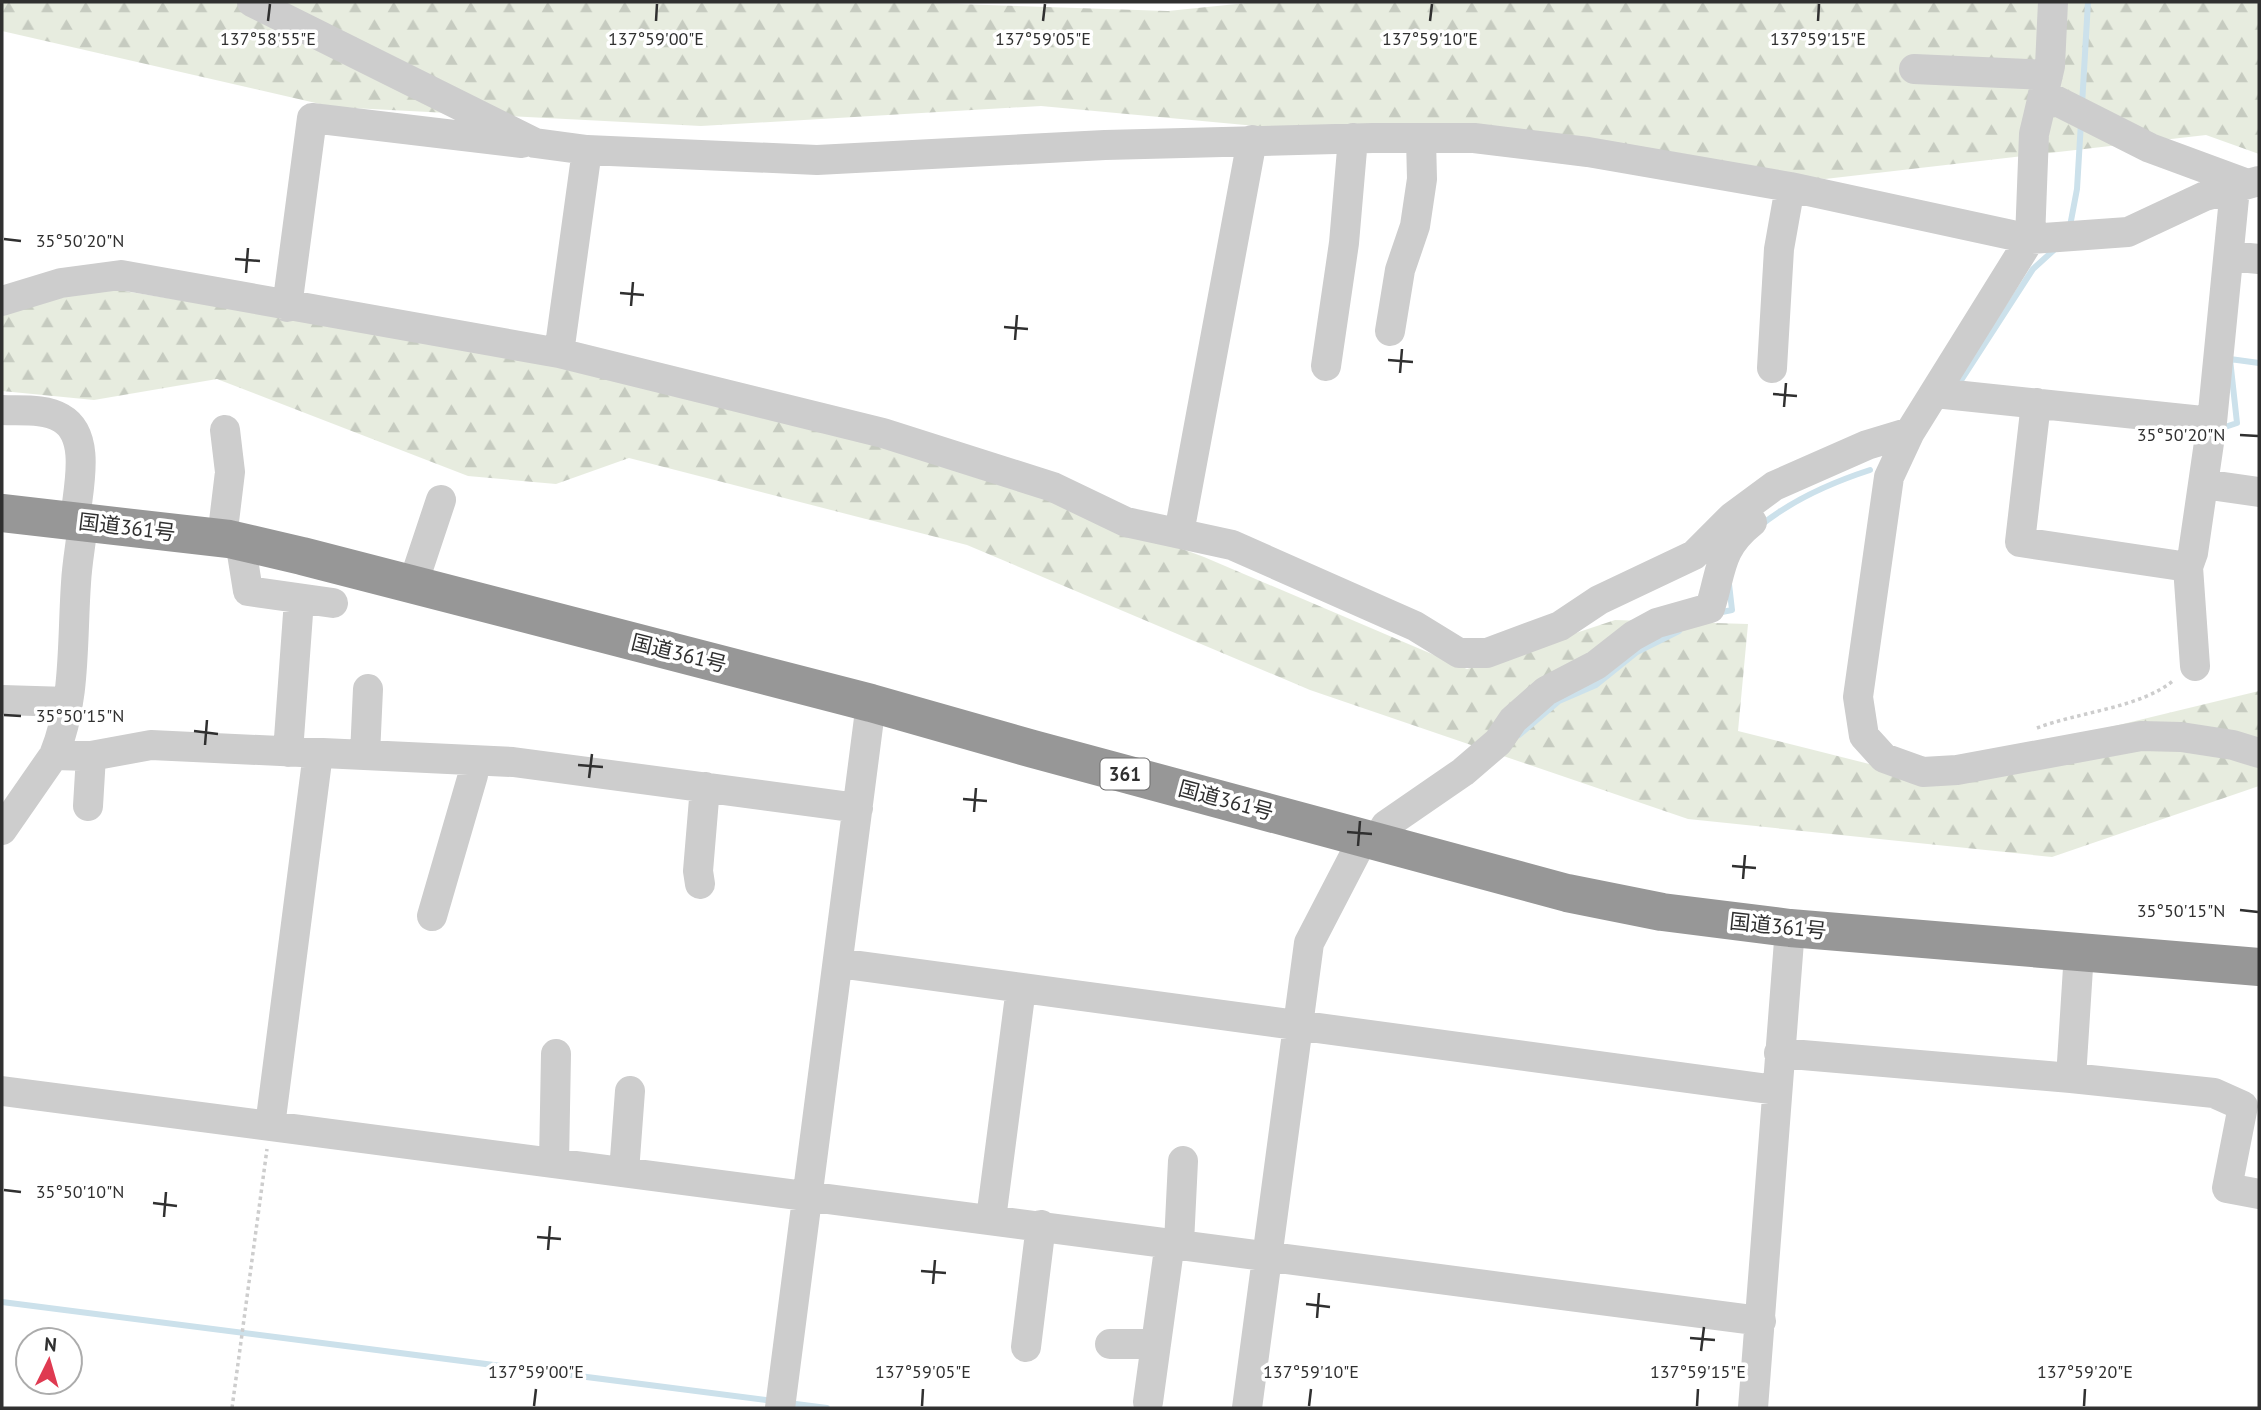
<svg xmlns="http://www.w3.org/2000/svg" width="2261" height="1410" font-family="'PT Sans','Noto Sans JP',sans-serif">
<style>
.forest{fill:url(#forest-firs)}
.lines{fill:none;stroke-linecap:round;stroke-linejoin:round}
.stream{stroke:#cce1eb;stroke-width:6}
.path{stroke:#cdcdcd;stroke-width:3.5;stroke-dasharray:3.5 3.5;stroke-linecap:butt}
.minor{stroke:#cdcdcd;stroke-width:30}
.highway{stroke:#979797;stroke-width:38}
.ticks{fill:none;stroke:#303030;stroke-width:2.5}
.labels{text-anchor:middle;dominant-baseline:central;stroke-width:7;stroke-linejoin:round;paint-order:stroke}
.shield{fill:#fff;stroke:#6e6e6e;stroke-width:2}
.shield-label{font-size:19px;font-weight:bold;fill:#303030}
.street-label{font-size:21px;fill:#303030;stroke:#fff}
.ticks-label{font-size:18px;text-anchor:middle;fill:#303030;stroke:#fff;stroke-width:7;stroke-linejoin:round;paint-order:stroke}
</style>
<defs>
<pattern id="forest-firs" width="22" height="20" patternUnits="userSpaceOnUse" patternTransform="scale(1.75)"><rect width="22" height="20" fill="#e7ecdf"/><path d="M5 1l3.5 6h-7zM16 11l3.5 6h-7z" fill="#c6cbc0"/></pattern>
</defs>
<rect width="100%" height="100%" fill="#fff"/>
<path class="forest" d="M2,2H896L1168,11L1256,2H2259V154L2206,135L1825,179L1041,106L701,126L333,107L2,31Z
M112,289L765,395L1204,557L1467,669L1615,620L1748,624L1738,731L1913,775L2259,691V786L2052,857L1688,819L1310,690L967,545L629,458L556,484L468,476L217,379L94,400L2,391V293Z"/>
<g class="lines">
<path class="stream" d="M2082,105L2088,2
M2070,226L2077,189L2081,122
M1956,388L2033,269L2055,249
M2219,429L2237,423L2230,359L2259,363
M1760,526C1792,500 1830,483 1870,470
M1717,613L1732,610L1729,584
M1519,735L1559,701L1596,685L1637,652L1679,631
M2,1302L774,1401
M788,1403L827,1408"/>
<path class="path" d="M2037,728C2078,712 2141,708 2174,680
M232,1408L267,1149"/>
<path class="minor" d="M252,2L535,143L587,150L817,160L1105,145L1373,138H1474L1588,152L1790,187L2030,239L2128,232L2205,196L2259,181
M2053,2L2050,66L2034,134L2030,239L1910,432L1889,477L1858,697L1864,736L1884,758L1923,772L1957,770L2141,736L2181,737L2233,745L2259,753
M1914,69L2048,75
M2043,94L2150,148L2245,183
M2229,256L2259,259
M2,301L61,283L121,275L559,353L883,433L1053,487L1126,522L1232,545L1415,626L1459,653H1487L1560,626L1599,600L1694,555L1732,517L1774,486L1867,445L1910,432
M287,307L312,118L522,143
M1390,331L1400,270L1415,226L1422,179L1421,139
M559,353L587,150
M1326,366L1344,243L1353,138
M1772,368L1779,249L1790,187
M1935,393L2212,422
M2036,403L2020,542L2188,567
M2,410C20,411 45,408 61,418C93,436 77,492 75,521
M2203,484L2259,492
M1179,533L1252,140
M222,538L230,472L225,430
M240,541L248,591L333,603
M413,584L441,500
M2195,666L2188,567L2193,553L2212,422L2235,188
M2,700L68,702
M288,752L299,600
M54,755C76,702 72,640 76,583C77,563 81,543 83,523
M365,755L368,689
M88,806L91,756
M2,830L54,755L91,756L151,745L513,762L858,808
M1377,840L1386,825L1463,772L1498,742L1513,720L1546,691L1596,665L1633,636L1657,623L1710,608C1722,571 1718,549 1752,522
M700,884L698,871L705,787
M432,916L473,775L469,760
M838,963L1776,1090
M1779,1053L2071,1078L2079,952
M2071,1078L2214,1093L2243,1106L2227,1188L2259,1194
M2,1091L1761,1321
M270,1126L318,753
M554,1163L556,1054
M624,1172L630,1091
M991,1219L1021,988
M1179,1243L1183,1161
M1110,1344H1156
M1026,1347L1041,1225
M1148,1402L1170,1242
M780,1408L871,703
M1247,1408L1309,943L1364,837
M1753,1408L1790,928"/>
<path class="highway" d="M2,513L229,539L302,556L871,703L1033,749L1567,893L1662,912L1790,928L2259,967"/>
</g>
<path class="ticks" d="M268,21L270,4M656,21L657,4M1043,21L1045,4M1430,21L1432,4M1818,21L1819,4M4,239L21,241M235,259L260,261M246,273L248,248M620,293L644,295M631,306L633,282M1004,327L1028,329M1015,340L1017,315M1388,360L1413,362M1400,373L1402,349M1773,394L1797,396M1784,407L1786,383M2240,435L2258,436M4,715L21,716M194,731L218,734M205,745L207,720M578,765L603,767M589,778L592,754M963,799L987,801M974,812L976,788M1347,832L1372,834M1358,846L1360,821M1732,866L1756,868M1743,879L1745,855M2240,910L2258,912M4,1190L21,1192M153,1203L177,1206M164,1217L166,1192M537,1237L561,1239M548,1250L550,1226M921,1271L946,1273M933,1284L935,1260M1306,1304L1330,1307M1317,1318L1319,1293M1690,1338L1715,1340M1701,1351L1704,1327M534,1406L536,1389M922,1406L923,1389M1309,1406L1311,1389M1697,1406L1698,1389M2084,1406L2085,1389"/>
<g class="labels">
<rect class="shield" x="1100.5" y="758.5" width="49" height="31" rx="5"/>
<g class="shield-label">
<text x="1125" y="774">361</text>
</g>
<g class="street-label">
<text transform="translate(127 527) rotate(7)">国道361号</text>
<text transform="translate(679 653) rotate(14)">国道361号</text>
<text transform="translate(1226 800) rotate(15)">国道361号</text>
<text transform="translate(1778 926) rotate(6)">国道361号</text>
</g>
</g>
<g class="ticks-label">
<text x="268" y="45">137°58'55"E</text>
<text x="656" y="45">137°59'00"E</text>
<text x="1043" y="45">137°59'05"E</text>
<text x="1430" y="45">137°59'10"E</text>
<text x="1818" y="45">137°59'15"E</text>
<text x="80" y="247">35°50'20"N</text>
<text x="2181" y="441">35°50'20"N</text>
<text x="80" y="722">35°50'15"N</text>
<text x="2181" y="917">35°50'15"N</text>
<text x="80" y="1198">35°50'10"N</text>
<text x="536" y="1378">137°59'00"E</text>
<text x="923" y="1378">137°59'05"E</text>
<text x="1311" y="1378">137°59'10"E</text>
<text x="1698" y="1378">137°59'15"E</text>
<text x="2085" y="1378">137°59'20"E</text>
</g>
<rect width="2261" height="1410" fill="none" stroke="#303030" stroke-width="7"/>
<g transform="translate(49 1361) rotate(5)"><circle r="33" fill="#ffffff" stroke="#acacac" stroke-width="2"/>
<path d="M0-5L12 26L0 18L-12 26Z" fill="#df3a51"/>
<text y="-10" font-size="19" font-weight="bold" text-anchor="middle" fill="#303030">N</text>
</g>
</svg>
